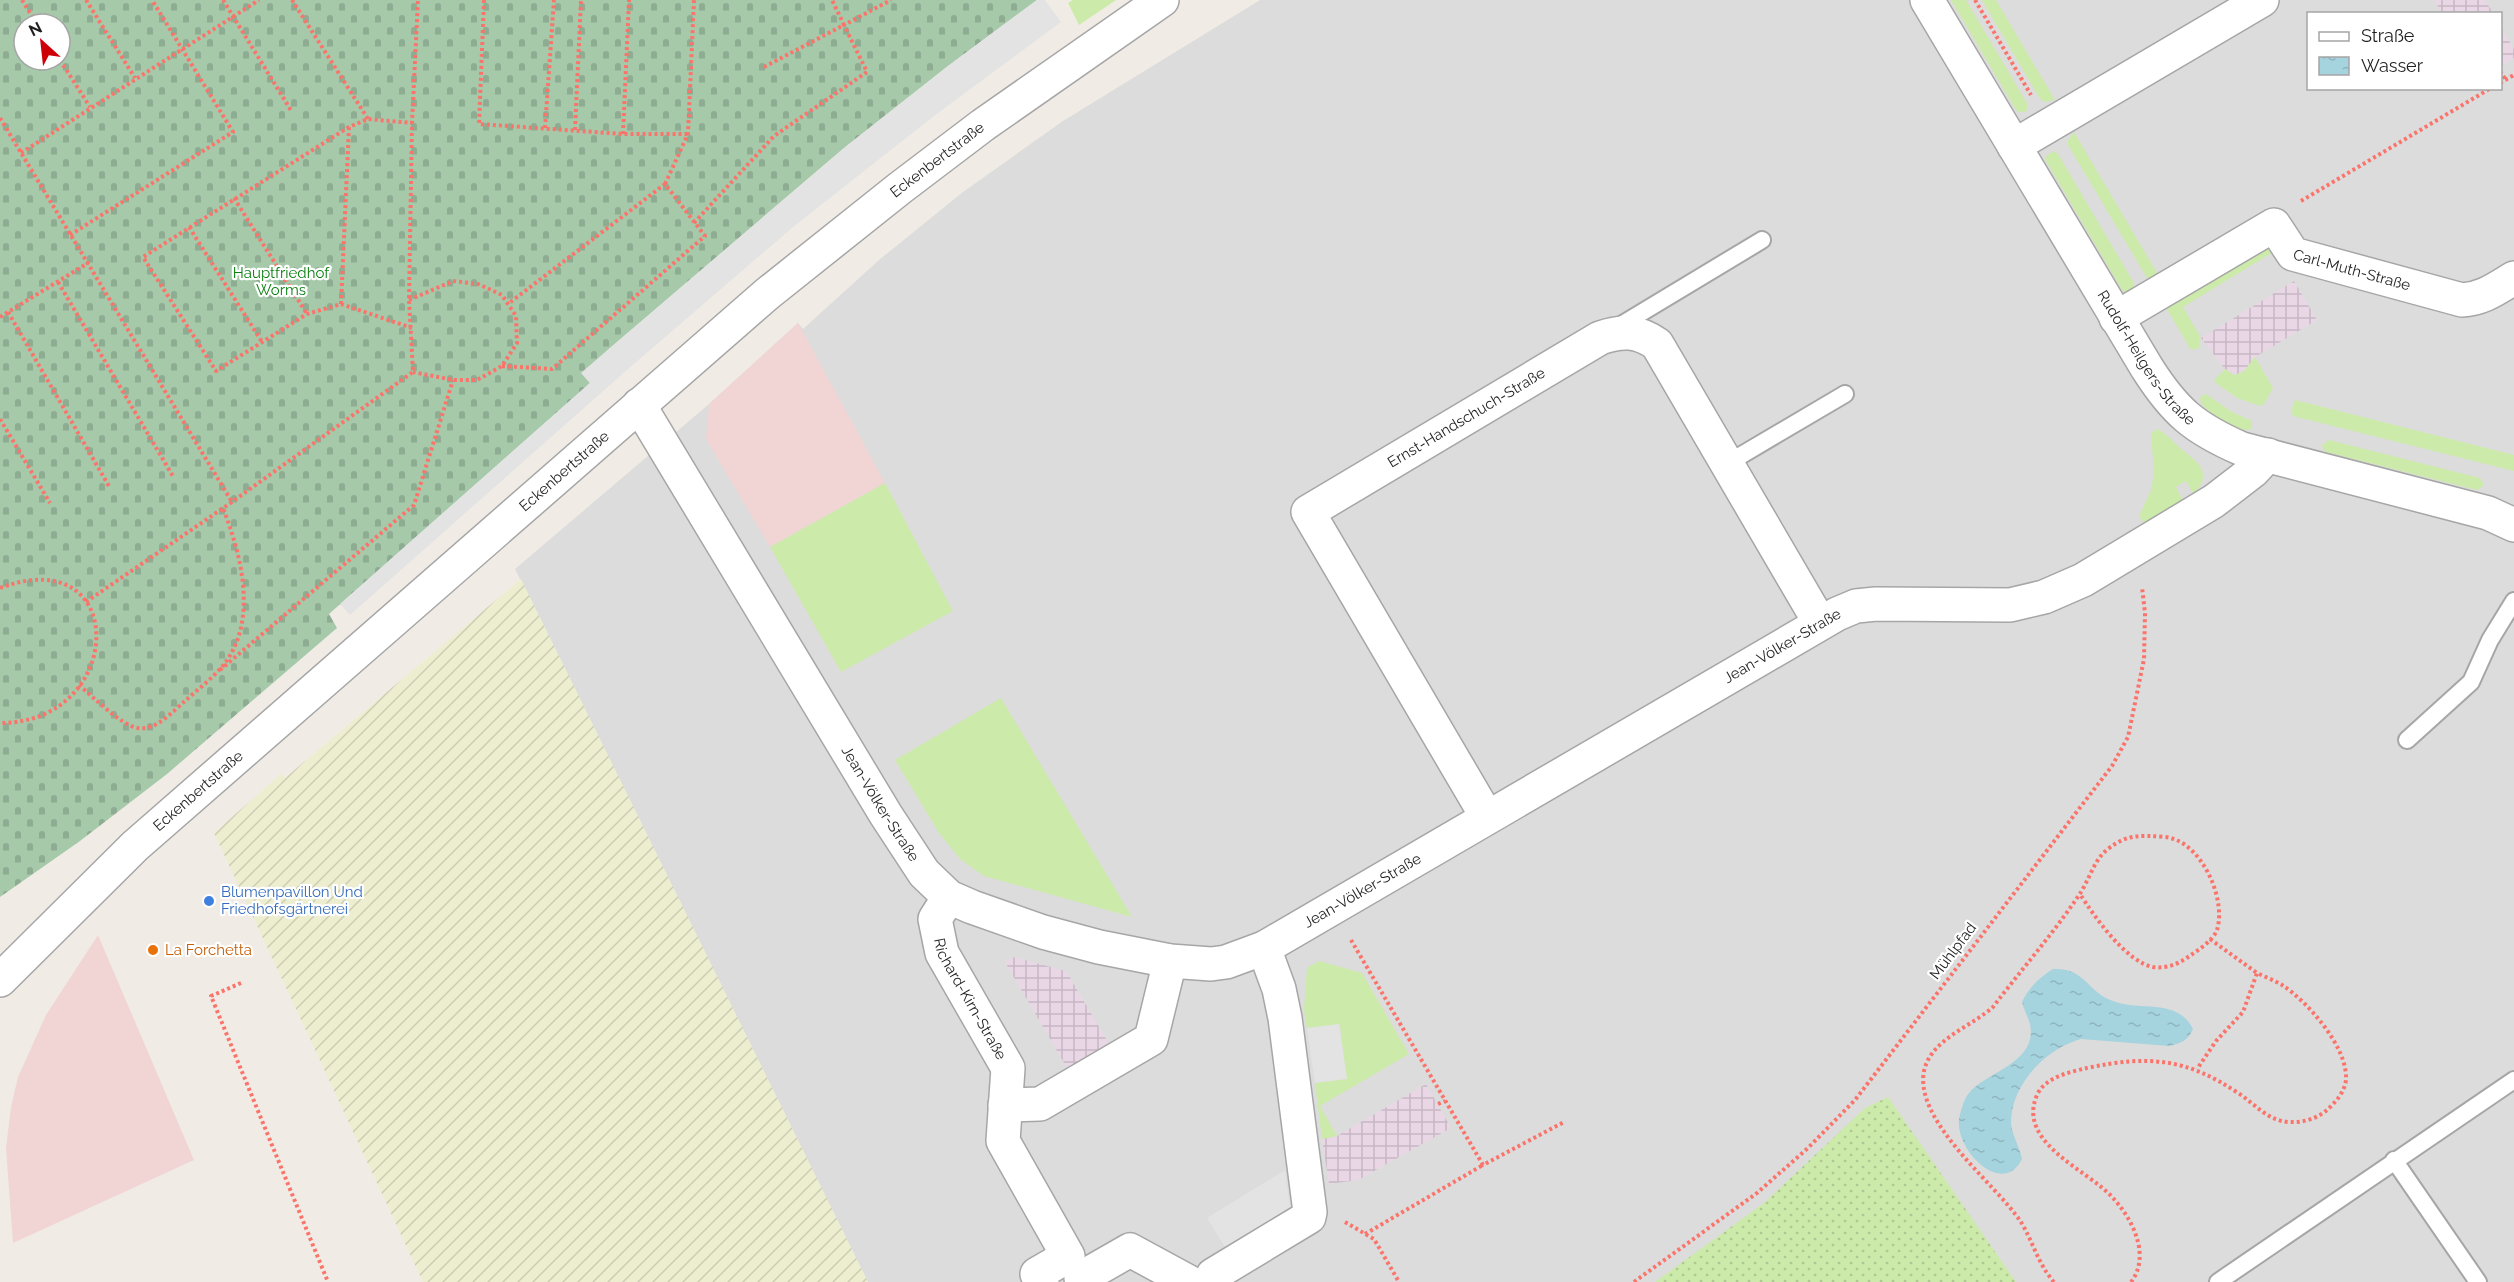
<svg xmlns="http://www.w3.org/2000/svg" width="2514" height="1282" font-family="Raleway,sans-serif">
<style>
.residential{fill:#dddcdc;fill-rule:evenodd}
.commercial{fill:#f1d4d4}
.industrial{fill:url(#industrial-grid)}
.farmland{fill:url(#farmland-furrows)}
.grass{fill:#cceaaa}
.cemetery{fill:url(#cemetery-stones);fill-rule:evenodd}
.garden{fill:url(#garden-dots)}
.parking{fill:#e3e3e3}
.water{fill:url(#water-ripples)}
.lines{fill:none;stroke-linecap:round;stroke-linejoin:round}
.service-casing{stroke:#a6a6a6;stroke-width:20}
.minor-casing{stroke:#a6a6a6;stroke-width:36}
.tertiary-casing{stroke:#a6a6a6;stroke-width:36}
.path{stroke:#fb746b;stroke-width:4;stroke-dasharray:3 3;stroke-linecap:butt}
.service{stroke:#fff;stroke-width:16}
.minor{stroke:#fff;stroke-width:33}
.tertiary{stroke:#fff;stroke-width:33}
.shop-dot{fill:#3f7fe0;stroke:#fff;stroke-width:2}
.food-dot{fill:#e8710a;stroke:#fff;stroke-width:2}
.labels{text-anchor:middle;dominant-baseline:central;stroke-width:4.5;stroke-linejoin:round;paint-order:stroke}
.street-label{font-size:15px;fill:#1f1f1f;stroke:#fff}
.park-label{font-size:15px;fill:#0b7f10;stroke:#fff}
.shop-label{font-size:15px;fill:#366cbe;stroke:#fff;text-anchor:start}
.food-label{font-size:15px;fill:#c56008;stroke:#fff;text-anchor:start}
</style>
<defs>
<pattern id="industrial-grid" width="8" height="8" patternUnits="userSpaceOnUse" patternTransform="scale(1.5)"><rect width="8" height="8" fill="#e9d7e6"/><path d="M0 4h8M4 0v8" fill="none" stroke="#c7b8c5"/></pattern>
<pattern id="farmland-furrows" width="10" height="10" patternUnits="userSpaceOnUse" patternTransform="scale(1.5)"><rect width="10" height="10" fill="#edeed0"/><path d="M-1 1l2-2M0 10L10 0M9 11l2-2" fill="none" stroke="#cbccb2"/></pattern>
<pattern id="cemetery-stones" width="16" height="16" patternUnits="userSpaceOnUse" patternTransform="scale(1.5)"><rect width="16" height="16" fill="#a6c9aa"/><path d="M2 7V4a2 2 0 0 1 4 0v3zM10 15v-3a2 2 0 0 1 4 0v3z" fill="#8eac92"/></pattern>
<pattern id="garden-dots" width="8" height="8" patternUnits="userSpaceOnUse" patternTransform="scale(1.5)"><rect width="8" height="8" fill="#cceaaa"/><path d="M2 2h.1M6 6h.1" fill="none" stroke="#afc892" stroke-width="1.8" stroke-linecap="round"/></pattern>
<pattern id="water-ripples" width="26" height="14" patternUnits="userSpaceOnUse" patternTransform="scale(1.5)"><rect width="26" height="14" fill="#a5d3de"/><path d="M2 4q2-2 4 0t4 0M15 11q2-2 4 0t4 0" fill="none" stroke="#8eb5be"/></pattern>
</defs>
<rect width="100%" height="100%" fill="#f0ece5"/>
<path class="residential" d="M1260,0H2514V1282H868L515,569L709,404L798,323L803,329L879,260L963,192L1063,121ZM2308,14H2500V88H2308Z"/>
<path class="commercial" d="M798,323L885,483L770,547L706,439L709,404Z
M98,935L194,1160L13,1243L6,1148L11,1107L18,1077L46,1015Z"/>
<path class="industrial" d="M2434,0H2485L2493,13H2442Z
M2500,26L2514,49V58L2501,66Z
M2294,281L2317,320L2255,357L2244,371L2235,375L2225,369L2201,338Z
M1013,957L1066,971L1112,1049L1070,1073L1005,962Z
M1426,1084L1451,1128L1358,1180L1329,1184L1322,1139L1337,1136Z"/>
<path class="farmland" d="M521,579L868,1282H423L214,833L282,773L285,778Z"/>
<path class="grass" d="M1073,0H1116L1079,25L1068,3Z
M1951,0H1966L2028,105L2026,112H2019L2016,110Z
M1982,0H1996L2055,100L2045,102L2040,99Z
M2074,132L2160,278L2150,280L2147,278L2068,145V140Z
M2054,151L2058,154L2134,283V288L2126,293L2122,290L2046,161V156Z
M2269,240L2275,251L2183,307L2201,338L2199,339V348L2191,350L2165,306Z
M2255,357L2273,388L2264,404L2260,406L2237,398L2216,383L2214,380L2225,369L2235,375L2244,371Z
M2206,394L2232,412L2252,421V429C2236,435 2213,414 2201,404L2200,397Z
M2295,400L2514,455V471L2293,416L2291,410Z
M2157,429C2166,433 2173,441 2180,448C2197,462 2214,471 2194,495L2186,481L2176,487L2183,501L2147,523L2143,522L2139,516L2151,490L2154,473L2151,433Z
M2329,440L2480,478L2484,485L2477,490L2326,452L2323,449L2322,445Z
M885,483L953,611L841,672L770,547Z
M1001,698L1132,917L984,876L960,859L939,833L895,760Z
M1319,961L1362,973L1409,1054L1320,1106L1337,1136L1322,1139L1315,1083L1346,1078L1340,1025L1307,1028L1304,1009L1307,968Z"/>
<path class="cemetery" d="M0,0H1037L948,66L844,148L610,348L582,373L590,383L329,614L337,628L167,774L80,841L0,897ZM24,24H60V60H24Z"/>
<path class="garden" d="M1888,1097L2016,1282H1655L1764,1203L1865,1108Z"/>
<path class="parking" d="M1037,0H1045L1061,22L934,116L793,227L628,369L350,615L340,604L590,383L581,373L610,348L844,148L948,66Z
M1339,1024L1347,1079L1315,1083L1307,1028Z
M1285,1170L1290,1207L1225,1247L1207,1218Z"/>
<path class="water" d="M2053,969C2085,967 2087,992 2113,1001C2140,1012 2177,997 2193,1029C2188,1041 2181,1043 2169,1046L2081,1039C2045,1049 2011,1085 2011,1123C2012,1136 2020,1147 2022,1159C2003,1198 1955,1151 1959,1119C1961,1111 1963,1100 1969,1093C1987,1071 2038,1063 2030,1024C2028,1017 2024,1010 2022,1002C2029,987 2039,978 2053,969Z"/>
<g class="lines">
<g class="service-casing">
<path id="service" d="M1616,328L1762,240
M1728,463L1845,394
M2407,740L2471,682L2490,640L2514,601
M2394,1160L2478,1282
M2218,1282L2514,1080"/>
</g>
<g class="minor-casing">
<g id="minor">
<path id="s1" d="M1927,0L2147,368C2175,412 2194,428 2242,449L2488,513L2514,525"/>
<path d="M2014,146L2262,0"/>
<path id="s2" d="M2116,318L2274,225L2293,254L2462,300C2483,299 2497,288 2514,278"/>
<path id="s3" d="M639,405L886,815L924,873L949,897L972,907L1043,932L1099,947L1170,961L1211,964L1226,962L1264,948L1837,614L1856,606L1876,604L2010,605L2044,597L2083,580L2214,501L2253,471L2268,455"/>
<path id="s4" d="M1487,817L1308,512L1600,338C1623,330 1638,331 1657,344L1820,623"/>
<path id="s5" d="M949,897L935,919L942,953L1008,1068L1003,1141L1068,1256L1037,1274L1042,1282"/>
<path d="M1005,1105L1040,1104L1151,1039L1170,961"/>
<path d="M1081,1278L1130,1250L1189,1282"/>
<path d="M1217,1282L1213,1275L1309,1217L1310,1212L1285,1018L1279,989L1264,948"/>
</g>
</g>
<g class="tertiary-casing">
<g id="tertiary">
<path id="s6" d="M0,980L135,846L767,294L900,188L983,125L1162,0"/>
</g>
</g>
<path class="path" d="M22,0L37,24
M86,0L135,78
M223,0L292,112
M292,0L368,119
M484,0L479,124L623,134H688
M1975,0L2031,95
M60,60L90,107
M764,67L844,25L832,0
M2500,71L2506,80
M2500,83L2514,75
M0,118L232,502
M545,128L554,0
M575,130L581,0
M623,134L629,0
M21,153L259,0
M665,184L688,134L694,0
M234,198L307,314
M2301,201L2491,88
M694,223L774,136L867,72L844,25L891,0
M189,227L262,342
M70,235L233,132L152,0
M58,282L174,478
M409,300L453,281L478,284L502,295L516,316L517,343L502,366L477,380H453L413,372
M341,304L349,127
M8,312L110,488
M0,317L88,263
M412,328L341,304L307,314L216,371L143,257L349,127L368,119L412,123
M502,366L552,369L705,236L665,184L508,304
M0,419L50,503
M0,588C130,539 127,723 0,723
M86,602L232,502L413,372L409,300L412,123L418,0
M220,670L414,505L453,380
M79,685C93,697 122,726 138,728C156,731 173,711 185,701C196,691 209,681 219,670C260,626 242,557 223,508
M2210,939L2257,973
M1351,940L1483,1165L1564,1122
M241,983L211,996L328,1282
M1438,1104L1445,1101
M1345,1222L1374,1239L1399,1282
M1365,1234L1483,1165
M1634,1282L1757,1193L1808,1148L1855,1100L2112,766L2128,737L2144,659L2145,613L2142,587
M2054,1282C2038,1264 2033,1242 2021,1222C1995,1183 1914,1122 1924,1071C1931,1039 1971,1027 1993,1007C2021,970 2053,934 2079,895C2089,881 2094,859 2108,849C2127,834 2141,835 2164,837C2200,839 2227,898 2217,930C2213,940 2200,949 2191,955C2180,963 2168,969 2153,967C2126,962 2094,916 2080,894
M2131,1282C2151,1256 2133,1219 2112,1197C2088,1170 2016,1143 2037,1095C2045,1077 2070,1072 2087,1068C2148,1055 2186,1058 2238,1093C2255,1104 2268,1121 2289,1122C2306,1123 2322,1117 2333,1104C2339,1098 2345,1089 2346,1080C2348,1047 2307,1001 2282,985C2274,980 2265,977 2257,973L2243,1012L2216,1041L2197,1069"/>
<use href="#service" class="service"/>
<use href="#minor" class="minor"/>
<use href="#tertiary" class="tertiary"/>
</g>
<circle class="shop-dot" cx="209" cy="901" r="6"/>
<circle class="food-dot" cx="153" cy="950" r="6"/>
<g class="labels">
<g class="street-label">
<text stroke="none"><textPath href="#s6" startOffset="1246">Eckenbertstraße</textPath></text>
<text stroke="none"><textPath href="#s2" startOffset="279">Carl-Muth-Straße</textPath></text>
<text stroke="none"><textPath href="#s1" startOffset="420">Rudolf-Heilgers-Straße</textPath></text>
<text stroke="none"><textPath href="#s4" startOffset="538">Ernst-Handschuch-Straße</textPath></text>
<text stroke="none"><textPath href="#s6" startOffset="760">Eckenbertstraße</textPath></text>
<text stroke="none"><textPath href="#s3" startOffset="1510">Jean-Völker-Straße</textPath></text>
<text stroke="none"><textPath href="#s6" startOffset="274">Eckenbertstraße</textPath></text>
<text stroke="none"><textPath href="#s3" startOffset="466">Jean-Völker-Straße</textPath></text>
<text stroke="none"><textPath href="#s3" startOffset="1024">Jean-Völker-Straße</textPath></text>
<text transform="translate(1953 951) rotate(-53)">Mühlpfad</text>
<text stroke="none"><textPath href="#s5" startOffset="114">Richard-Kirn-Straße</textPath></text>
</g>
<g class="park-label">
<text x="281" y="273">Hauptfriedhof<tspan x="281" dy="17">Worms</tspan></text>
</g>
<g class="shop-label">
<text x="221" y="892">Blumenpavillon Und<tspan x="221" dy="17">Friedhofsgärtnerei</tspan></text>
</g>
<g class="food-label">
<text x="165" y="950">La Forchetta</text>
</g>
</g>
<rect x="2307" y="12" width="195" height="78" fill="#ffffff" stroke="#a5a5a5" stroke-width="1.5"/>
<rect x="2319" y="32" width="30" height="9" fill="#ffffff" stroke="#a5a5a5" stroke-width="1.5"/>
<text x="2361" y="42" font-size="18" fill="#1f1f1f">Straße</text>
<rect x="2319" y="57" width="30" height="18" fill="url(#water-ripples)" stroke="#a5a5a5" stroke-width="1.5"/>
<text x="2361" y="72" font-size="18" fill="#1f1f1f">Wasser</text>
<g transform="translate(42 42) rotate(333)"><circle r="28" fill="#ffffff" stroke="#a5a5a5" stroke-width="1.5"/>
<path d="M0-4.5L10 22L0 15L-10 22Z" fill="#cd0008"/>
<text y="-9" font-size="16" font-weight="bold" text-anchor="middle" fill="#1f1f1f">N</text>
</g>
</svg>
